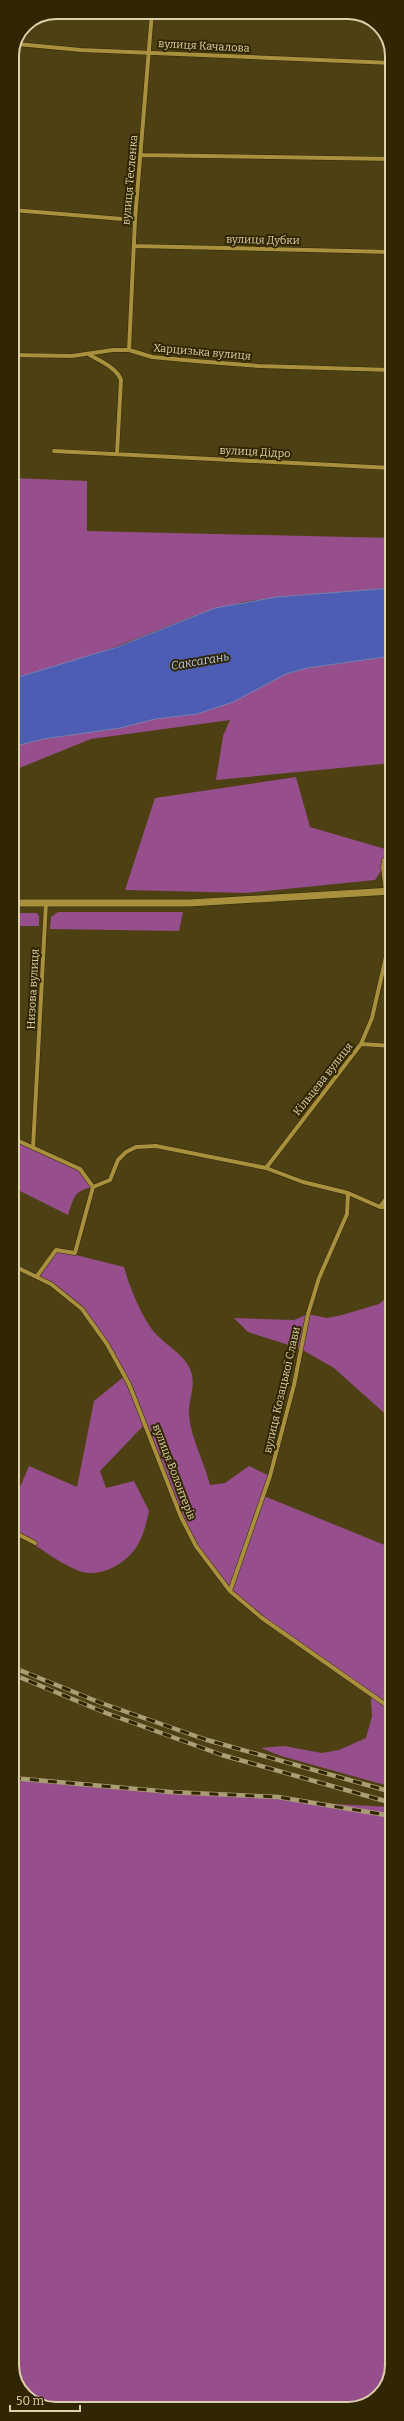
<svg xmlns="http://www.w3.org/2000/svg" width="404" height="2421" font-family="Bitter,serif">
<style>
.green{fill:#964e8c}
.water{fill:#4d5db4;stroke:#7880b1}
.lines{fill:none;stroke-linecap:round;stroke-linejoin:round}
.minor-casing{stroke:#2f270c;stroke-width:5}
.tertiary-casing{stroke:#2f270c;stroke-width:8}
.minor{stroke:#a9903c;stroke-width:4}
.tertiary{stroke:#a9903c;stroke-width:7}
.rail-casing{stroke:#aa9e75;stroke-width:4.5}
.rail{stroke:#312602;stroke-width:3;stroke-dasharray:9;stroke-linecap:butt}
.labels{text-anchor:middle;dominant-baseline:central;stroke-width:4;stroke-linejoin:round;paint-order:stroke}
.street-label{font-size:11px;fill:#ddd1aa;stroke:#312602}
.water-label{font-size:12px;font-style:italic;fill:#b5c2f0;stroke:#312602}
.rim{fill:none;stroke:#ddd1aa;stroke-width:2}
</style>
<rect width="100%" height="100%" fill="#4d4012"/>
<path class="green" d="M12,478L87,481V531L392,538V588L277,597L243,602L191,617L86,658L12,679Z
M392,656V763L216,780L223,736L230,720L91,739L12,771V747L43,739L120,728L155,719L197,714L249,693L286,674L307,668Z
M296,777L310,827L392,851V891L386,892L383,868L375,880L246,893L125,890L155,798Z
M58,912H183L179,931L50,929L51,917Z
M12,913H37L39,916V926H12Z
M12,1138L80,1169L93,1187C73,1191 74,1198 68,1215L12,1187Z
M56,1250L124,1267C129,1286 144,1324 159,1337C171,1349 188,1357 192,1375C195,1388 188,1402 189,1415C191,1439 204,1461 210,1485L225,1483L249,1466L270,1476L264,1496L392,1548V1584L384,1602L392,1603V1787L281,1756L261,1748L284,1746L322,1753L339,1750L366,1738L372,1716L371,1699L373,1696L246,1605L213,1570L181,1517L145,1424L100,1471L106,1488L134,1481L149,1511C146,1523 144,1535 137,1546C126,1564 98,1580 77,1570C53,1560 35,1543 12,1531V1506L29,1466L77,1487L94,1401L126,1375L82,1309L37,1276Z
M392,1293V1420L334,1368L301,1349L248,1332L234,1318L294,1320L308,1314L327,1318L342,1315L379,1304Z
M12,1778L171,1792L278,1797L333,1804L392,1807V2365L381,2394L354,2409H50L25,2396L12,2371Z"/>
<path class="water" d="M392,588V656L307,668L286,674L233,702L197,714L155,719L120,728L43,739L12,747V679L117,647L215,608L277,597Z"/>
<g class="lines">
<g class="minor-casing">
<path id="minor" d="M17,44L81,50L392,63
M141,155L392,159
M12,210L135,220
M134,246L392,252
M129,350L135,220L152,12
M12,355L72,356L113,350H129L152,357L195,361L258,366L392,370
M90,355C100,361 117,368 121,380L117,453
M54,451L392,468
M361,1044L392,1046
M12,1138L80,1169L93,1187
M33,1148L46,903
M266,1168L361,1044L372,1018L388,948L389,918L383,867L384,860L392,854
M380,1207L392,1191
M12,1265L51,1284L82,1309L107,1344L129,1384L181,1517L196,1546L230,1591L262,1618L392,1709
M37,1276L56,1250L75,1253L93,1187L110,1180L118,1160L126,1152L136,1147L156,1146L266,1168L303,1182L348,1193L380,1207L392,1208
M12,1531L35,1543
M230,1591L270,1476L294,1385L308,1314L319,1278L347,1214L348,1193"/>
</g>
<g class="tertiary-casing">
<path id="tertiary" d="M12,903H189L392,891"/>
</g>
<use href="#minor" class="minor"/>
<use href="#tertiary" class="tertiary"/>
<g class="rail-casing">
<path id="rail" d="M12,1667L101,1703L207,1740L392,1792
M12,1674L106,1713L222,1755L392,1803
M12,1778L171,1792L278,1797L392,1816"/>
</g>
<use href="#rail" class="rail"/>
</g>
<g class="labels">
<g class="street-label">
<text transform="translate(204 46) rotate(3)">вулиця Качалова</text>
<text transform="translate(130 180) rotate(-85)">вулиця Тесленка</text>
<text transform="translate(263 240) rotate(1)">вулиця Дубки</text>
<text transform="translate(202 352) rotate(5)">Харцизька вулиця</text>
<text transform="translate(255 452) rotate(3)">вулиця Дідро</text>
<text transform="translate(33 989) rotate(-87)">Низова вулиця</text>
<text transform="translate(323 1079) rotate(-52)">Кільцева вулиця</text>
<text transform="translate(282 1390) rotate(-77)">вулиця Козацької Слави</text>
<text transform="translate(174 1472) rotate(69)">вулиця Волонтерів</text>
</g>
<g class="water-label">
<text transform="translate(200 661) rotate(-10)">Саксагань</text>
</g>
</g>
<path d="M0 0H404V2421H0ZM56 19H348A37 37 0 0 1 385 56V2365A37 37 0 0 1 348 2402H56A37 37 0 0 1 19 2365V56A37 37 0 0 1 56 19Z" fill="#312602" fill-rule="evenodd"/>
<path class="rim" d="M56 19H348A37 37 0 0 1 385 56V2365A37 37 0 0 1 348 2402H56A37 37 0 0 1 19 2365V56A37 37 0 0 1 56 19Z"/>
<path d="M10 2405v6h70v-6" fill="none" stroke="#ddd1aa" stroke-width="2"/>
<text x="16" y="2405" font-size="12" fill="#ddd1aa" stroke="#312602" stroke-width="3" paint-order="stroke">50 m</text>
</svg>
